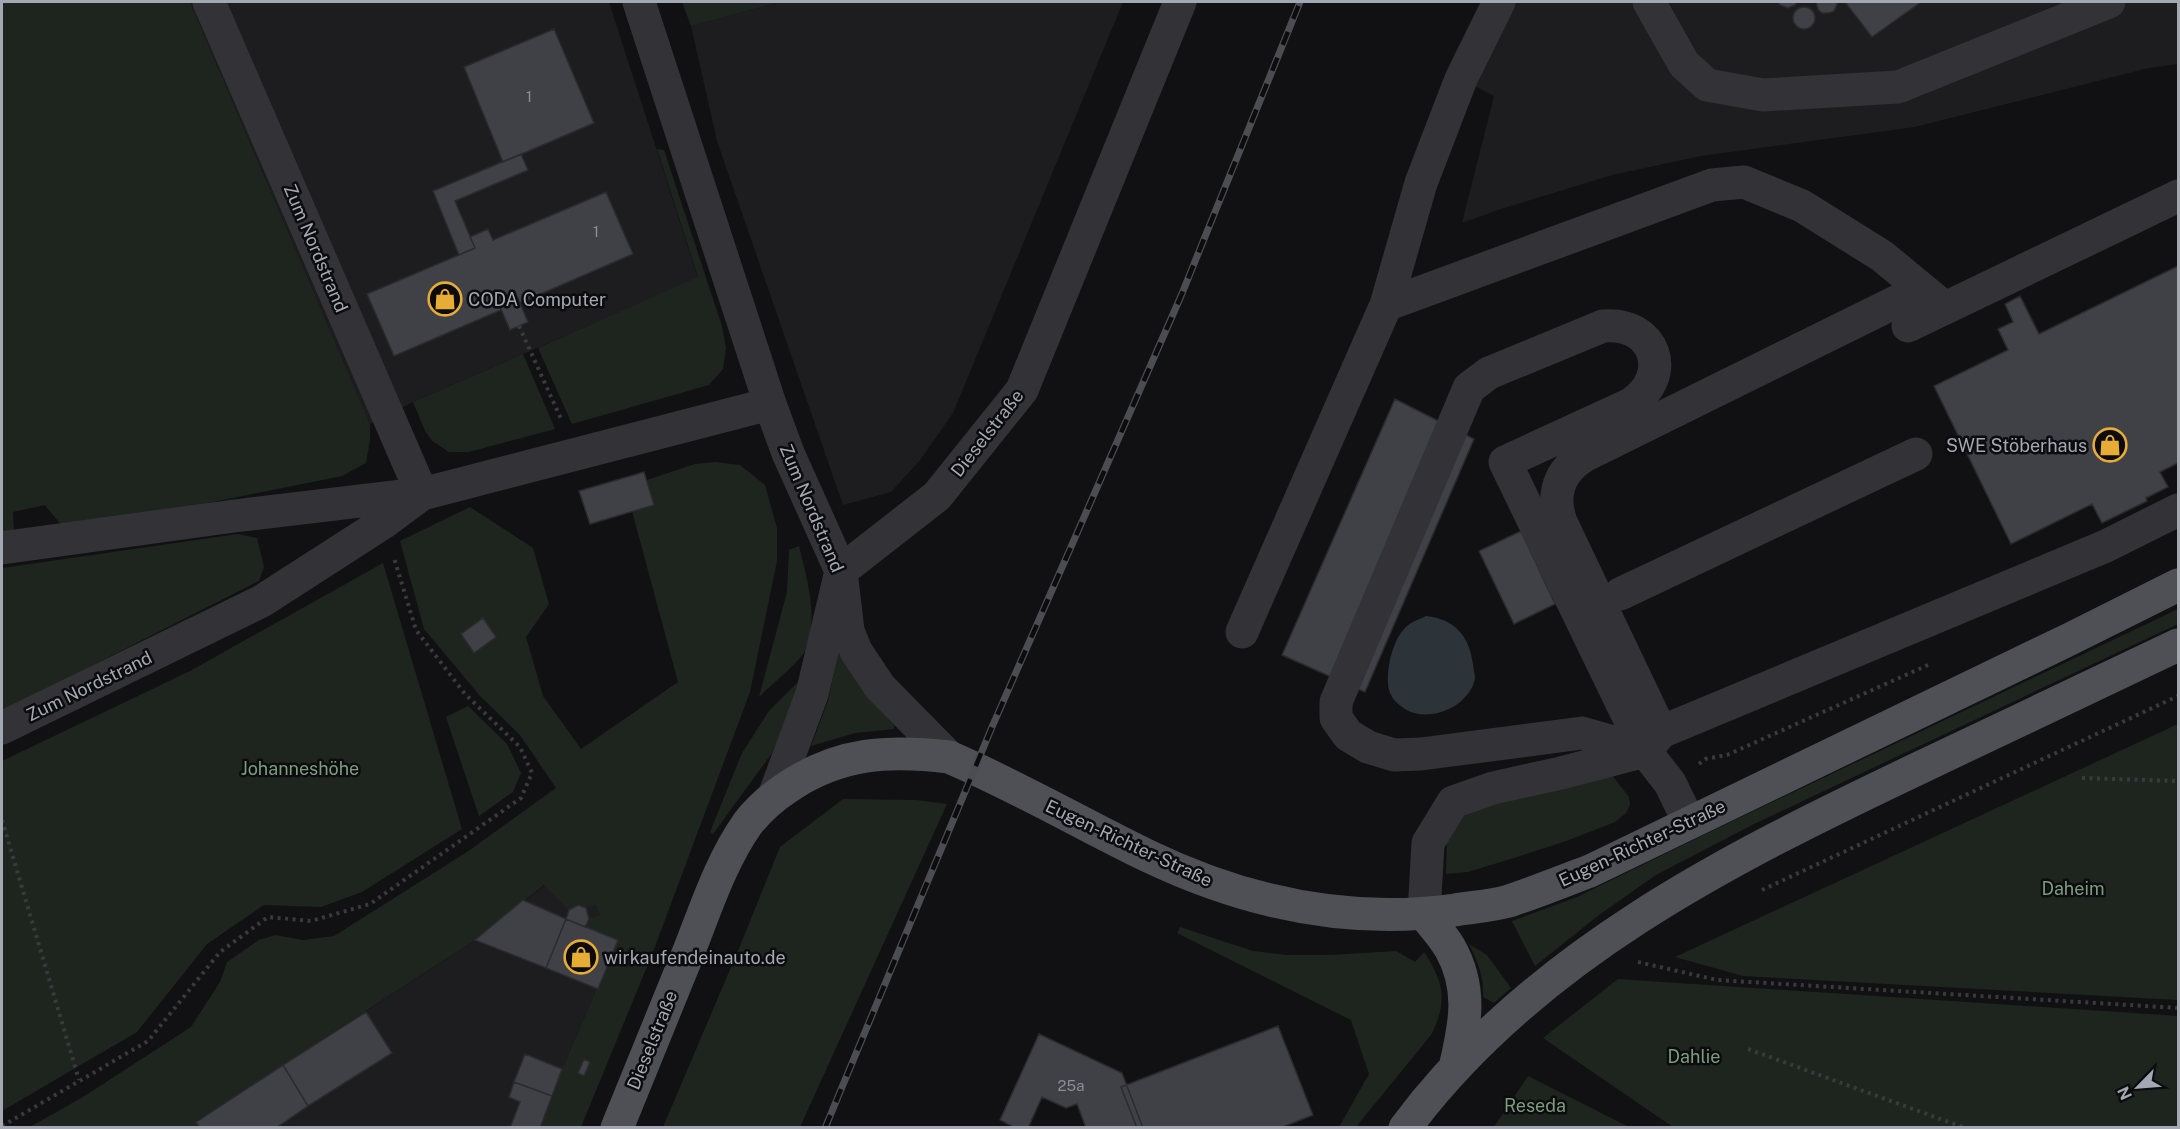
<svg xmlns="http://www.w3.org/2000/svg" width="2180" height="1129" font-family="'Public Sans',sans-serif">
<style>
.built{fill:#1d1d20}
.green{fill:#1e251f}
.water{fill:#2c343a}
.building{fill:#404146;stroke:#2b2b2f;stroke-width:1.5}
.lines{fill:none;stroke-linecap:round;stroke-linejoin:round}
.path{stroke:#393a3e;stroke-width:4;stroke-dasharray:3 4.5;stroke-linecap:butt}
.minor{stroke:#333337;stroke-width:33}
.major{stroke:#4f5056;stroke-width:33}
.rail-casing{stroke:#4c4d52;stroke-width:7}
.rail{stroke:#0c0c0e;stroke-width:4.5;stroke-dasharray:14;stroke-linecap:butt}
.labels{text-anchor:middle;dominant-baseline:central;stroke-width:5;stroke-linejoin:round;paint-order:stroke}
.number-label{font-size:15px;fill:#8a8e97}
.street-label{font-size:18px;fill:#a3a8b2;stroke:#0c0c0e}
.poi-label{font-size:18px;fill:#a3a8b2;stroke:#0c0c0e;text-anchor:start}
.park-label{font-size:18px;fill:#7b9d7e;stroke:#0c0c0e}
</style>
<rect width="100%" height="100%" fill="#111113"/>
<path class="built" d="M190,2H609L698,278L413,402L370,424Z
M780,2H1123L953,413L921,459L891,492L843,505L717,141L691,26Z
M1486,2H2178V64L2149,68L1915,127L1701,156L1612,175L1501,209L1462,223L1494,96L1452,74Z
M679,780L618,940L562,1069L540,1127L200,1128L196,1122L475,940Z"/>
<path class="green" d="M2,2H190L370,424V440L366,463L342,476L203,504L62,526L45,505L13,512L14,531L2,532Z
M682,2H780L691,26Z
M657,149L664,150L722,326L726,348L723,369L709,385L572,424L538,348L698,277Z
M523,354L555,429L469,452H449L432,441L425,431L413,402Z
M715,462L740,465L765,485L777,528V561L750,692L653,952L581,1127H540L562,1069L618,940L585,927L589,919L600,915L596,904L586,908L569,910L544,885L475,940L196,1121L200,1127L28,1128L83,1097L191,1027L220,982L227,962L259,940L275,935L303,940L334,936L467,852L556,788L520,735L481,697L424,629L400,541L470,507L533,548L549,604L526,637L543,696L581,749L678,682L632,511L654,505L647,480L695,464Z
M238,534L257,538L264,567L259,581L2,711V568Z
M799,546C807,579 819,618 805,651C800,661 769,687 759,697L787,592L789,550Z
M383,563L462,829L362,892L321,907L264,905L207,944L137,1032L2,1111V761L190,671Z
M2178,609V624L1754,824L1656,875L1599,915L1535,966L1512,921L1577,897L1716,829Z
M838,654H844L863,691L894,725V729L855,733L811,746L828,701Z
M804,676L772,753L713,834L710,832L742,753L769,711Z
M468,706L507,744L521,773L513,792L479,816L446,717Z
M2178,724V1000L1743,976L1675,957Z
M1612,775L1629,797L1630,805L1626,813L1615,822L1569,840L1517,857L1468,872L1446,874L1447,840L1462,815L1489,799Z
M843,799L916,800L947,804L800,1127H663L740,946L780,847Z
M1180,927L1253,951L1286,955H1331L1396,951L1415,962L1424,952C1444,982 1448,1002 1431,1035L1356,1127H1339L1369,1074L1351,1020L1177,933Z
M1469,944L1487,955L1511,988L1494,1003L1483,997C1484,977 1478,962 1469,944Z
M1618,979L2178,1016V1127H1673L1543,1038Z
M1528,1076L1629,1127H1494Z"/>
<path class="water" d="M1426,616C1455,619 1469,636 1473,664C1473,668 1475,674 1475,678C1470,708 1424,726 1401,706C1394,701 1388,693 1388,683C1387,666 1393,639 1406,627C1411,622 1420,619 1426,616Z"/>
<path class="building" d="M1778,2H1797L1795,5L1788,8L1780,5Z
M1816,2H1838L1834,11L1829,13H1822L1818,9Z
M1845,2H1921L1872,37Z
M1793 18a11 11 0 1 1 22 0a11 11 0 1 1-22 0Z
M554,29L594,123L503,162L464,67Z
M521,154L528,170L455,201L475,248L459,255L433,191Z
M606,192L633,254L520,303L515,292L497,300L501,310L394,356L367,294L475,248L470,237L488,229L493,240Z
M2178,266V463L2160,472L2168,487L2146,498L2147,501L2102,523L2092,504L2011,544L1934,386L2008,350L1998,329L2013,322L2005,304L2020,296L2039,334Z
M515,292L528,322L510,330L497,300Z
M1395,399L1474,439L1365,692L1282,655Z
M644,472L654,505L590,524L579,491Z
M1521,531L1555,604L1514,624L1479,551Z
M483,618L496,637L474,653L461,634Z
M523,900L566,919L546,968L475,940Z
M578,905L586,908L589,919L585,927L566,919L569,910Z
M566,919L618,940L598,989L546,968Z
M366,1012L392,1053L308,1106L283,1065Z
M1278,1026L1313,1115L1280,1128H1137L1121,1087Z
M1039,1034L1122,1073L1143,1128H1086L1077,1104L1066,1108L1042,1097L1028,1128H1015L1000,1120Z
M525,1054L562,1069L552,1096L514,1082Z
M584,1059L590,1062L584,1076L578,1073Z
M283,1065L308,1106L276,1128H200L196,1122Z
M514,1082L552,1096L540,1128H510L520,1102L509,1097Z"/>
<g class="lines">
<path class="path" d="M519,326L562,421
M1699,764L1705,759L1727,755L1928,665
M2082,778L2178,781
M2,820L79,1080
M1762,890L2178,696
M1638,962L1717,980L2178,1008
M1748,1049L1965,1128
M2,1126L148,1041L220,952L268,917L311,921L370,904L521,798L532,773L520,747L465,694L416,630L394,558
M1671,1128V1127"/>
<path class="minor" d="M209,2L422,494L770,404
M639,2L770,404L788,453L841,571L848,631L856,651L880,687L949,757
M1649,2L1684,64L1707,85L1763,95L1898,87L2109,2
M1386,305L1421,183L1461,79L1499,2
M1908,326L2178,196
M2,548L234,516L419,494
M1620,594L1916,454
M1242,632L1386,305L1712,185L1744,182L1802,206L1882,256L1945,308
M2,728L262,601L383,523L422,494
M1661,732L1561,522C1551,494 1559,471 1584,456L1922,289
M1645,751L1582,733L1421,754L1394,755L1368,747L1348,735L1336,718V702L1469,388L1489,373L1603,326C1655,321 1674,375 1631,404L1505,462L1645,751L1670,783L1689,822
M774,796L812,694L841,571L937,496L1022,390L1180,2
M1424,914L1428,843L1453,802L1493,788L1561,773L1645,751L1661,732L2106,546L2178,510"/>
<path class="major" d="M1424,914C1433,925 1443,936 1450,948C1473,989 1465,1025 1455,1068
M617,1128C641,1069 665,1010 689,951C706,908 721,861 748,823C759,809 774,796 788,787C840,752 889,750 949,757C1017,786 1082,824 1148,856C1246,903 1347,925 1455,910C1473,907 1492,906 1509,901C1536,892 1563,881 1590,871L2070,639L2178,585
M1405,1128C1532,957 1728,859 1915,770C2003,728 2091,687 2178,645"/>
<g class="rail-casing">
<path id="rail" d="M825,1128L992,727L1181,296L1300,2"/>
</g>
<use href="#rail" class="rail"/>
</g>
<defs>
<g id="shop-ring" transform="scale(1.725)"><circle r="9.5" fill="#0c0c0e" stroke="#e6ac36" stroke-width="1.5"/><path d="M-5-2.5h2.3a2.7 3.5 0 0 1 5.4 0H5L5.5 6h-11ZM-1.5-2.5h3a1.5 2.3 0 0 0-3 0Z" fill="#e6ac36"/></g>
</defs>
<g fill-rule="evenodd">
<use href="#shop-ring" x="445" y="299"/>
<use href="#shop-ring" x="2110" y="445"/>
<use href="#shop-ring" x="581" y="957"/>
</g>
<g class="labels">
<g class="number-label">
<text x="529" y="96">1</text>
<text x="596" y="231">1</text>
<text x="1071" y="1085">25a</text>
</g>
<g class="street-label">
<text transform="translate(316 248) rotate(67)">Zum Nordstrand</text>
<text transform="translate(987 433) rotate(-52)">Dieselstraße</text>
<text transform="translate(812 508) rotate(67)">Zum Nordstrand</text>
<text transform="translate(89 686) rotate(-26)">Zum Nordstrand</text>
<text transform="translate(1129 843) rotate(25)">Eugen-Richter-Straße</text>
<text transform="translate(1642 843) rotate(-25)">Eugen-Richter-Straße</text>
<text transform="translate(652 1040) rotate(-68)">Dieselstraße</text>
</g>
<g class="poi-label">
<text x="468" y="299">CODA Computer</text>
<text x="2087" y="445" text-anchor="end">SWE Stöberhaus</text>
<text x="604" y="957">wirkaufendeinauto.de</text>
</g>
<g class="park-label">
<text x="300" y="768">Johanneshöhe</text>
<text x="2073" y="888">Daheim</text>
<text x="1694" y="1056">Dahlie</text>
<text x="1535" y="1105">Reseda</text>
</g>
</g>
<rect width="2180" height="1129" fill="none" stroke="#a3a8b2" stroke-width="6"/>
<g transform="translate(2138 1087) rotate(245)" stroke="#0c0c0e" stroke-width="4.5" paint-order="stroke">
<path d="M0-4.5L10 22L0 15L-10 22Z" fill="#a3a8b2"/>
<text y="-9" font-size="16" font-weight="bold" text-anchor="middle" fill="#a3a8b2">N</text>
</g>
</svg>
